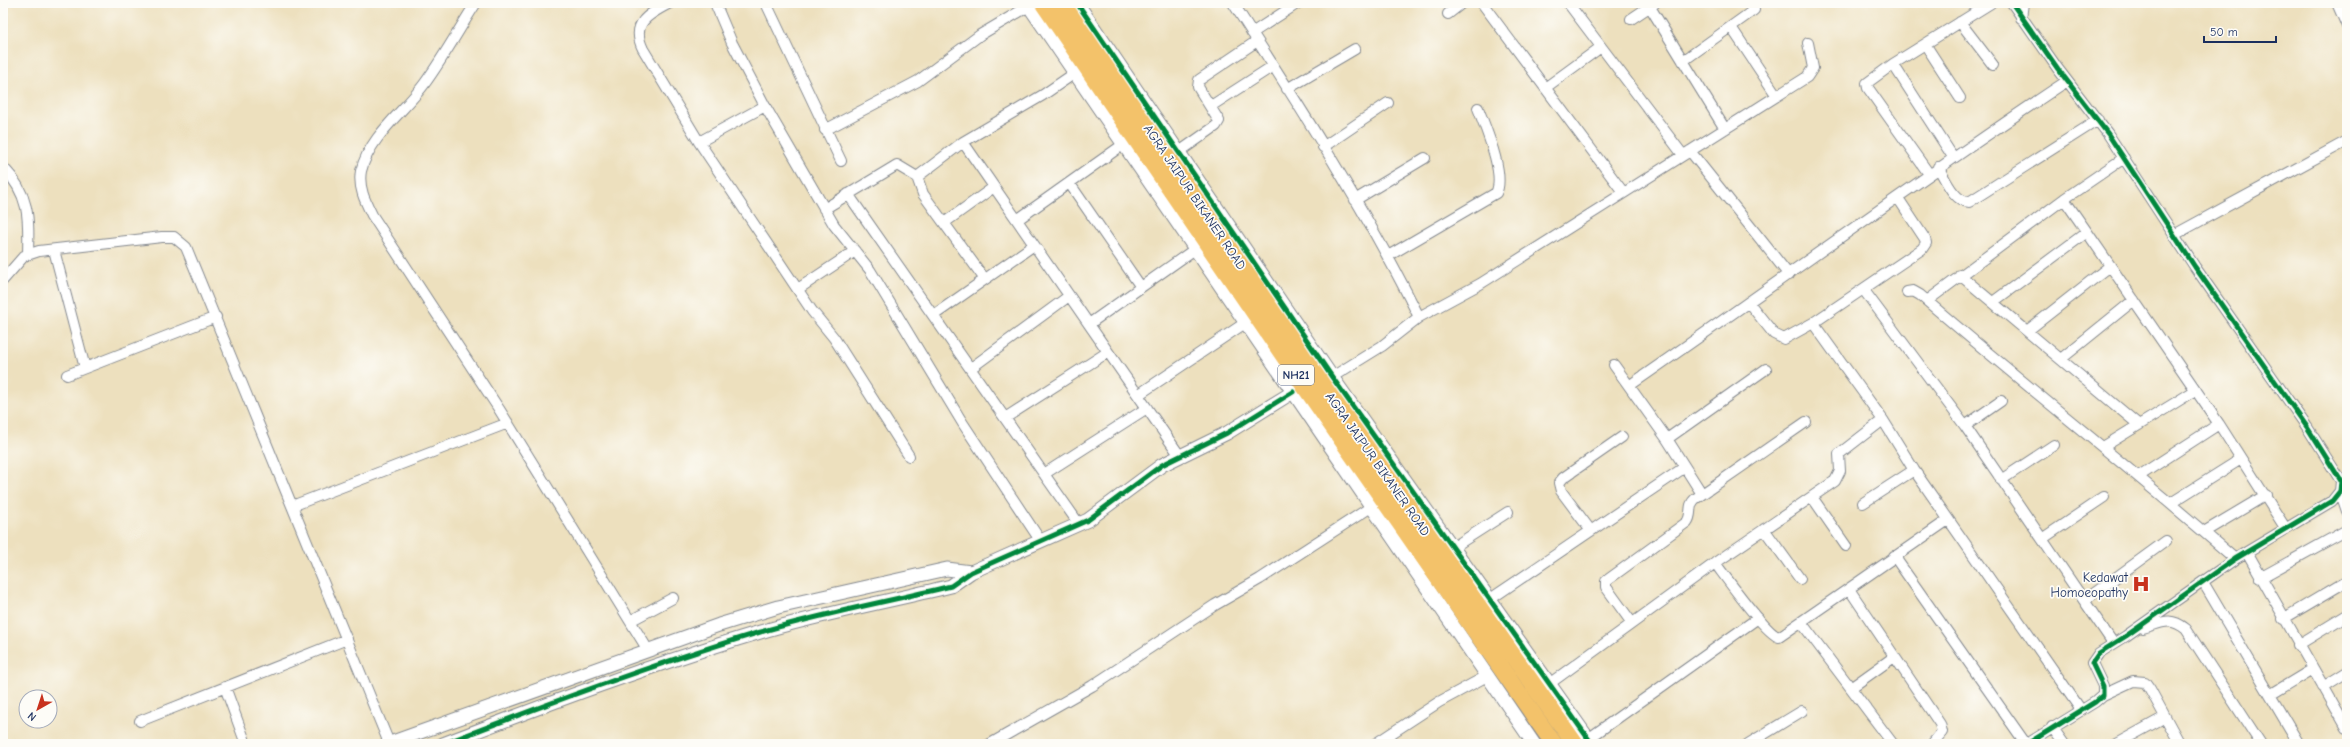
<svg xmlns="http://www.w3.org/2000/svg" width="2350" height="747" font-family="'Comic Neue',sans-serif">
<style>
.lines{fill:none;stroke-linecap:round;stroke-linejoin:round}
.minor-casing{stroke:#84888e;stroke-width:12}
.tertiary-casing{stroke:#84888e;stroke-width:15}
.trunk-casing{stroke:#84888e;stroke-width:19}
.minor{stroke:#fff;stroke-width:10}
.tertiary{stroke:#fff;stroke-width:13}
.trunk{stroke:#f3c26a;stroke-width:17}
.cycleway-casing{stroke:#fdfcf7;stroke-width:8}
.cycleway{stroke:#00873e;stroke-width:5}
.labels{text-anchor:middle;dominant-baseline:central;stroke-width:3.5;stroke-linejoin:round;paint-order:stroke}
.shield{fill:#fdfcf7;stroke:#5f6c8c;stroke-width:1}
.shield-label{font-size:12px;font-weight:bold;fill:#1b2f5e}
.street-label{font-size:13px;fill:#1b2f5e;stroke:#fdfcf7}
.poi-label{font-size:13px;fill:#1b2f5e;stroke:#fdfcf7;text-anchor:end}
</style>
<rect width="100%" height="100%" fill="#fdfcf7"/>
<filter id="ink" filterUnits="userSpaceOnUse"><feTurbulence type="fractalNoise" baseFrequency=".025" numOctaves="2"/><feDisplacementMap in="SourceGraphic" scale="8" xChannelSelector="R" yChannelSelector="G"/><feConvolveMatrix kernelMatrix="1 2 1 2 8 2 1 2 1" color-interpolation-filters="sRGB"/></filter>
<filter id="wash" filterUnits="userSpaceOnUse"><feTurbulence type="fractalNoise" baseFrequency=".012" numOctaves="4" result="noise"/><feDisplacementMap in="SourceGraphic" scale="16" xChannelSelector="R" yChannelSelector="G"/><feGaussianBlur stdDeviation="0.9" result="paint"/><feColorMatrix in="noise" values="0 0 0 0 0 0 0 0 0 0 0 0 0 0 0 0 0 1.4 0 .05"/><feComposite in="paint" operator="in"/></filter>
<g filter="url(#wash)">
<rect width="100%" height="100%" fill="#ede0be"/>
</g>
<g filter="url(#ink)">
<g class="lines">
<g class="minor-casing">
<path id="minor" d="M476,3C459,29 444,57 425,83C405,111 370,135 361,171C358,187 365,201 372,215L499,409L648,650
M670,3C649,14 630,23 643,49L699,142L812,311L834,338L909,456
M715,3L732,43L765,106L834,225L870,270L962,422L1040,540
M766,3L841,161
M1233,3C1299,105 1365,208 1419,317
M1482,3L1623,192
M1568,3L1683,155
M2012,3L2058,69L2108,134L2195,267L2307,427L2341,481L2340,491L2332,501L2235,559L2126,636L2099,653L2092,663L2103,686V695L2095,702L2027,744
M2337,3L2347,26
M1650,7L1725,129
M1448,14L1462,3
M2021,18L2023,3
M1631,19L1655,3
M1960,22L1993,65
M1731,27L1777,96
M1252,33L1298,3
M1925,44L1960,98
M1683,61L1754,10
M1893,64L1953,157
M1545,88L1601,47
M1287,89L1355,49
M1211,106L1273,66
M825,130L918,81L980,35L1029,6
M699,142L765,106
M963,142L1180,456
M1323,147L1388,103
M1690,151L1789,275
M1179,152L1216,126L1219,121L1198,87L1199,80L1257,41
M3,167C30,195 29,218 28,254
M1938,167C1945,178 1954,202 1969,202L2098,120
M1929,174L1868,88L1867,83L1893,64L1991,3
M917,177L923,194L984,278
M1070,184L1141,287
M848,194L1079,524
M1355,200L1425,158
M824,209L897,165L917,177L963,142L1043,95L1075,73
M1017,220L1124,144
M944,223L994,187
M2087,232L2219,424L2286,529
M2174,235L2347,141
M54,250L85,368
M1388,256L1496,193C1506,175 1485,127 1478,108
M1960,275L2139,425
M3,280L24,256L39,251L162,237H174L186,247L389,743
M798,289L855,251
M1863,289L1965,426L2113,643
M1907,292L1913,291L1920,295C2024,385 2132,469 2235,559
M1927,301L2064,199
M1993,302L2087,232L2064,199L2124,158
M1749,303L1774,334L1784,339L1813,323L1922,249L1926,243L1925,239L1898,198
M934,315L1034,245
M1813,323L1883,420L1914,470L2081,710
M1089,324L1195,249
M2027,331L2110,266
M2061,359L2134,300
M1614,365L1667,439L1702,494
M971,368L1069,296
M67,375L216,317
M1332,377L1382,346L1419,317L1480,284L1807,77L1813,68L1808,43
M1629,386C1775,285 1919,179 2067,81
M1138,395L1245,323
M1005,418L1108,352
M1965,426L2001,401
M1667,439L1766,369
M2103,447L2196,390
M1044,474L1147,408
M2139,476L2219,424
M2001,480L2054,445
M2340,491L2347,511
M1812,497L1846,546
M1863,503L1914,470
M2171,503L2241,459
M292,506L508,423
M1764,529L1800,579
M1591,531L1561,491L1559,483L1563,478L1622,437
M2204,532L2266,495
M2042,539L2104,497
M1452,548L1508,512
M2247,552L2347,728
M1894,556L2026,744
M1715,563C1725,576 1767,635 1779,637L1948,520
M2260,578L2347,530
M2203,582L2299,744
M1849,589L1940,724L1942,732L1932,744
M1489,600L1685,467
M2085,600L2166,541
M2283,619L2347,581
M630,621L673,598
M1801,622L1893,744
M1632,623L1606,587V581L1687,522C1693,514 1687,506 1695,499L1806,422
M2143,628C2162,623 2169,616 2186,629L2261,744
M2298,645L2347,615
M1549,684L1715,563L1835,481L1840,471L1839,454L1883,420
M225,687L246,744
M1852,687L1894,657
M2323,687L2347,672
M2103,695L2133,681L2145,682L2150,689L2180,744
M2270,695L2313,669
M140,721L347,639
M2052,727L2064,744
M1588,739L1758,618
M990,744L1092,686L1215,605L1260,579L1371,507
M1375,744L1439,702L1487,676
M1748,744L1802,711
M2116,744L2165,717"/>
</g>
<g class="tertiary-casing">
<path id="tertiary" d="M1027,3L1534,744
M1077,3L1332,377L1592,744
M387,744L719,625L778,607L947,569L971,572
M443,744C547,704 651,665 757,633C820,614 886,602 951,586L971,572L1088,520L1162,465L1227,433L1293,392"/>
</g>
<g class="trunk-casing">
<path id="trunk" d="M1043,3L1303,384L1554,744
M1063,3L1322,383L1575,744"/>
</g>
<use href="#minor" class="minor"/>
<use href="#tertiary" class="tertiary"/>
<use href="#trunk" class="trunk"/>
<g class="cycleway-casing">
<path id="cycleway" d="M1077,3L1332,377L1592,744
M2012,3L2058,69L2108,134L2195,267L2307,427L2341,481L2340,491L2332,501L2235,559L2126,636L2099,653L2092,663L2103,686V695L2095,702L2027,744
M443,744C547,704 651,665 757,633C820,614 886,602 951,586L971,572L1088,520L1162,465L1227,433L1293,392"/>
</g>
<use href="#cycleway" class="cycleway"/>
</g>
</g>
<defs>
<g id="hospital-bare" transform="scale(1.38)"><path d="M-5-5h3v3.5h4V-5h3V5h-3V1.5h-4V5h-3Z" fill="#c8321e" stroke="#fdfcf7" stroke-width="2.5" paint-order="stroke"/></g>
</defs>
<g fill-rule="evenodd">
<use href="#hospital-bare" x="2141" y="584"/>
</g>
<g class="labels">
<rect class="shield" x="1278" y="365" width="36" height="20" rx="3"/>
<g class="shield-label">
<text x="1296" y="375">NH21</text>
</g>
<g class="street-label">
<text transform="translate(1195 197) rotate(56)">AGRA JAIPUR BIKANER ROAD</text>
<text transform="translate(1378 464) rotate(55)">AGRA JAIPUR BIKANER ROAD</text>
</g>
<g class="poi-label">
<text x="2128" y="577">Kedawat<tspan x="2128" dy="15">Homoeopathy</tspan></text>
</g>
</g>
<rect width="2350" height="747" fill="none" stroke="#fdfcf7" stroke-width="16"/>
<g transform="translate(38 709) rotate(219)"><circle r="19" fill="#fdfcf7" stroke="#a3aaba"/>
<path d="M0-3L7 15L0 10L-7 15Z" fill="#c8321e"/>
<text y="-6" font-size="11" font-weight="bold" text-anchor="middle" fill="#1b2f5e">N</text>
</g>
<path d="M2204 36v6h72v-6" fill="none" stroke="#1b2f5e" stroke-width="2"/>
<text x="2210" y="36" font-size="12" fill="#1b2f5e" stroke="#fdfcf7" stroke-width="3" paint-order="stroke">50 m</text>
</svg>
